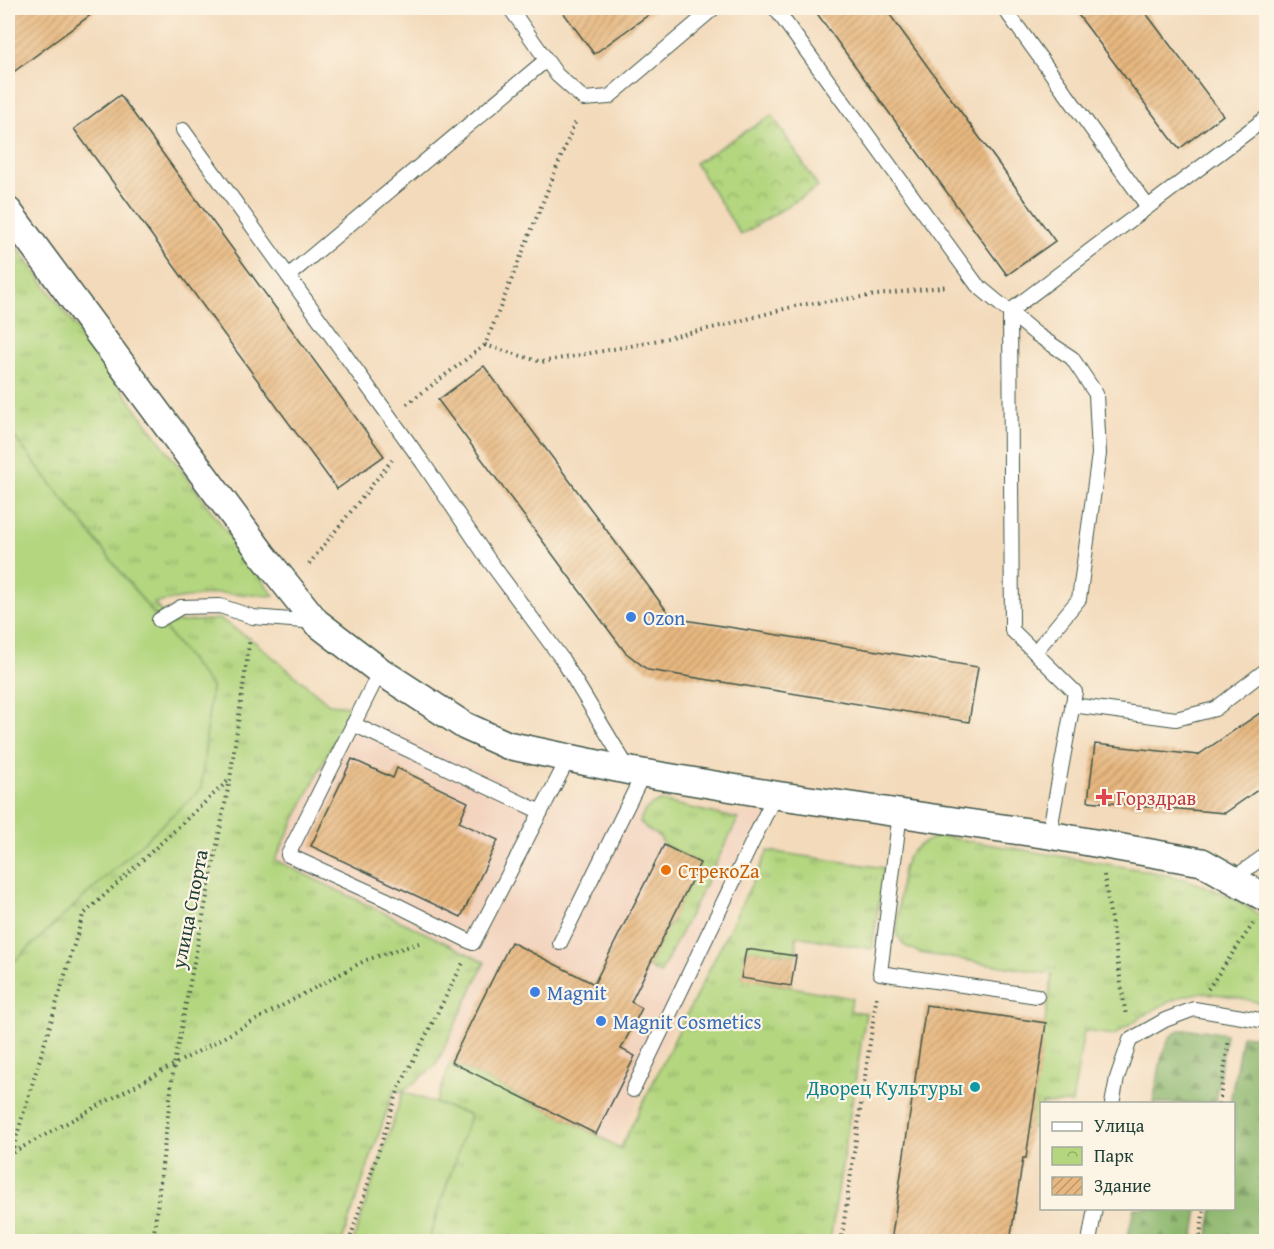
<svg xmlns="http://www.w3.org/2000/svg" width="1274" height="1249" font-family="'Gentium Book Plus',serif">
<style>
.built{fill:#f3d4bf}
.grass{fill:url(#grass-tufts);stroke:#698a5a;stroke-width:1.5}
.forest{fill:url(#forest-firs);stroke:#567a51;stroke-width:1.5}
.park{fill:url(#park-crowns);stroke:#698a5a;stroke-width:1.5}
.pitch{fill:#b3d67f;stroke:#698a5a;stroke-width:1.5}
.building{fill:url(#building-hatch)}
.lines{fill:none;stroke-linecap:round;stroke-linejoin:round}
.service-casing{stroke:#3f5548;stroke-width:16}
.minor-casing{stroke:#3f5548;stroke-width:30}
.path{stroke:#3f5548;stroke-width:4;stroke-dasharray:1.5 4.5;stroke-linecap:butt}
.service{stroke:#fff;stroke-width:14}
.minor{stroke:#fff;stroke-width:27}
.shop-dot{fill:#3f7fe0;stroke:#fcf5e5;stroke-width:2}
.health-dot{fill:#e0444e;stroke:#fcf5e5;stroke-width:2}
.food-dot{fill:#e8710a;stroke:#fcf5e5;stroke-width:2}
.culture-dot{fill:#0f9aa8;stroke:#fcf5e5;stroke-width:2}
.labels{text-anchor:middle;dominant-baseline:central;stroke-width:4.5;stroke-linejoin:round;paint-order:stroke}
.shop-label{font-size:20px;fill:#366cbe;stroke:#fcf5e5;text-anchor:start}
.health-label{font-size:20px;fill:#be3a42;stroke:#fcf5e5;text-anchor:start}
.food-label{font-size:20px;fill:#c56008;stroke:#fcf5e5;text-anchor:start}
.street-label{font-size:20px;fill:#1f3d34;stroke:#fcf5e5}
.culture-label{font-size:20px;fill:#0d838f;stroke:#fcf5e5;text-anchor:end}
</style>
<defs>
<pattern id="grass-tufts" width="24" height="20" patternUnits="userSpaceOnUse" patternTransform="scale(1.5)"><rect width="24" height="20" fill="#b3d67f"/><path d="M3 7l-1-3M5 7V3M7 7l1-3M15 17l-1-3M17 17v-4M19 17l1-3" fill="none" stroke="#91af69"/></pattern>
<pattern id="forest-firs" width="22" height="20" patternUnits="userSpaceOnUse" patternTransform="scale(1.5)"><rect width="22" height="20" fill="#8eb76e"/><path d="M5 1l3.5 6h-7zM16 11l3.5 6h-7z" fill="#73965b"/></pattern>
<pattern id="park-crowns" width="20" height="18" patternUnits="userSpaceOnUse" patternTransform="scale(1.5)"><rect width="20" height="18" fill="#b3d67f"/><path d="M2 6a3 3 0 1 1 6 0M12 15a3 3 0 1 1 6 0" fill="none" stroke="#91af69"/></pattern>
<pattern id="building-hatch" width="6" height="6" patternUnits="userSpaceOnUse" patternTransform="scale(1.5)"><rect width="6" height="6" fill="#e8b880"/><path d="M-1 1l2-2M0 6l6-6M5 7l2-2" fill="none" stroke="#bb976a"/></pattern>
</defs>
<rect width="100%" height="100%" fill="#fcf5e5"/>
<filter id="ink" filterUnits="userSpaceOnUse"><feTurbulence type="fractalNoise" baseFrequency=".0167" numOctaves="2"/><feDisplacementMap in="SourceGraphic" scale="12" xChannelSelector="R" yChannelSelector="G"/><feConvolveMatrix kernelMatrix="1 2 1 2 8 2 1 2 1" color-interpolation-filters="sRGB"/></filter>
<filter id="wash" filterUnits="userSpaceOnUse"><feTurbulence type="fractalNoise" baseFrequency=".008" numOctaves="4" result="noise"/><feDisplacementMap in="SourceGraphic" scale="24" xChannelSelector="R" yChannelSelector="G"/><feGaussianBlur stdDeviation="1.35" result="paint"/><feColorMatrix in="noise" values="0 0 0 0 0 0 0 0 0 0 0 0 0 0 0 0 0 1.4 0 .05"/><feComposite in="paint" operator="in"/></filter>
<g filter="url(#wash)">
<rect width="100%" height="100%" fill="#f3dabb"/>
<path class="built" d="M351,706L539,797L776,816L611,1152L436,1065L484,962L275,860Z"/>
<path class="grass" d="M8,235L274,596L218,593L154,603L170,623L220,619L255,642L329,704L351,706L275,860L485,962L436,1065L403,1092L394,1090L342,1241H8V967L201,789L211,687L8,429Z
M661,801L738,819L660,974L648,967L700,863L664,845L660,837L648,830L640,822C643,810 649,805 661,801Z
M939,836C987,844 1035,852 1083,860C1147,871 1216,877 1266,921V1004C1243,999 1216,991 1193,994C1168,998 1134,1021 1114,1035L1084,1031L1072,1103L1042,1104L1041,1129L1030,1127L1052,974L920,953L905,946L897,935C899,916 898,872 908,857C915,846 927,840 939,836Z
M768,851L884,868L872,949L797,936L796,956L746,949L742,978L852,998L850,1011L866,1013L830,1241L428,1242L470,1115L436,1103L451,1062L596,1134L620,1149Z"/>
<path class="forest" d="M1180,1030H1203L1226,1034L1215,1103H1153L1161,1060L1169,1038Z
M1242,1035L1266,1038V1241H1207L1213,1209L1234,1208V1104L1230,1103Z
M1134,1208L1198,1209L1193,1241H1127Z"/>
<path class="park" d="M772,115L818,187L741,235L695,163Z"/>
<path class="pitch" d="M8,429L211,687L201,789L8,967Z
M403,1092L470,1115L428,1241H353Z"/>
<g id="blocks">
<path class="building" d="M8,8H100L8,76Z
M560,8H658L594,54Z
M813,8H885L1055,241L1007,275Z
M1073,8H1142L1223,115L1179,149Z
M120,95L384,456L337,489L74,129Z
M484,366L672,618L978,667L969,722L648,670L625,652L438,400Z
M1266,709V784L1225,813L1088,801L1095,744L1198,755Z
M352,759L393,778L397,768L468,802L459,822L498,840L461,917L311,846Z
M664,845L700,863L631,1002L642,1008L621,1049L635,1056L596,1134L451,1062L511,942L594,984Z
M746,949L796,956L791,986L741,978Z
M926,1005L1046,1023L1026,1158H1023L1010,1242H891Z"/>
</g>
</g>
<g filter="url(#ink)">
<use href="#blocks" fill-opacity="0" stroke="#3f5548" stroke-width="1.5"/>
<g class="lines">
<g class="service-casing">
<path id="service" d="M510,8L557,75L584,99L609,97L714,8
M775,8L977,285L1036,334L1072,358L1096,394L1099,454L1079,599L1035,652
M1004,8L1148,207
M183,130L423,463L488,559L562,659L629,770
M288,276L546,60
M1010,311L1012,630L1075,692L1049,835
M1010,311L1266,118
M159,620L181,607L220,606L253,617L316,622
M380,671L288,855L385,899L473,943L568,759
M1072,705L1176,719L1215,709L1266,670
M353,724L541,812
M900,813L880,973L1037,996
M1234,878L1266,855
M560,943L643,774
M633,1090L775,795
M1112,1104L1117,1078L1130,1040L1165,1020L1194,1009L1266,1021
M1089,1242L1095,1208"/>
</g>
<g class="minor-casing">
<path id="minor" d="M8,211L262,554L316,622L380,671L465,726L507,745L631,771L775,795L1049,835L1202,862L1266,898"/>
</g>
<path class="path" d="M485,345L541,362L636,345L725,325L799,305L948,286
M407,404L485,345L576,120
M309,564L392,460
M1104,875L1126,1016
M1208,989L1253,924
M1219,1104L1229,1039
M8,1155L366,960L419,943
M8,1165L83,915L230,779
M153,1242L174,1064L230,779L250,638
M349,1242L399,1088L463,963
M841,1242L877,994
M1199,1242L1204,1208"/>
<use href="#service" class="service"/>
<use href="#minor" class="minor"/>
</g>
</g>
<g class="shop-dot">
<circle cx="631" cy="617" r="6"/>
<circle cx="535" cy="992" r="6"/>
<circle cx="601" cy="1021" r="6"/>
</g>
<path class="health-dot" d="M1101 788h6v6h6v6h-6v6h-6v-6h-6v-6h6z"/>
<circle class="food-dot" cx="666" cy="870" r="6"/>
<circle class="culture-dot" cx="975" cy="1087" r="6"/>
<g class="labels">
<g class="shop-label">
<text x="643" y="617">Ozon</text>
<text x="547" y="992">Magnit</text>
<text x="613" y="1021">Magnit Cosmetics</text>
</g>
<g class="health-label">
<text x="1116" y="797">Горздрав</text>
</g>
<g class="food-label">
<text x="678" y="870">СтрекоZа</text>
</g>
<g class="street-label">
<text transform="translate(189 909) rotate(-79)">улица Спорта</text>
</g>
<g class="culture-label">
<text x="963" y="1087">Дворец Культуры</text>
</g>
</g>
<rect width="1274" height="1249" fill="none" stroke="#fcf5e5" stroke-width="30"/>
<rect x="1040" y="1102" width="195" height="108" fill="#fcf5e5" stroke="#a4ab9e" stroke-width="1.5"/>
<rect x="1052" y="1122" width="30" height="9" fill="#ffffff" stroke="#a4ab9e" stroke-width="1.5"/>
<text x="1094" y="1132" font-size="18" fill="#1f3d34">Улица</text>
<rect x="1052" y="1147" width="30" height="18" fill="url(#park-crowns)" stroke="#a4ab9e" stroke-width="1.5"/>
<text x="1094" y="1162" font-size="18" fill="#1f3d34">Парк</text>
<rect x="1052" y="1177" width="30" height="18" fill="url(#building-hatch)" stroke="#a4ab9e" stroke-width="1.5"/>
<text x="1094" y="1192" font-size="18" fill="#1f3d34">Здание</text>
</svg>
